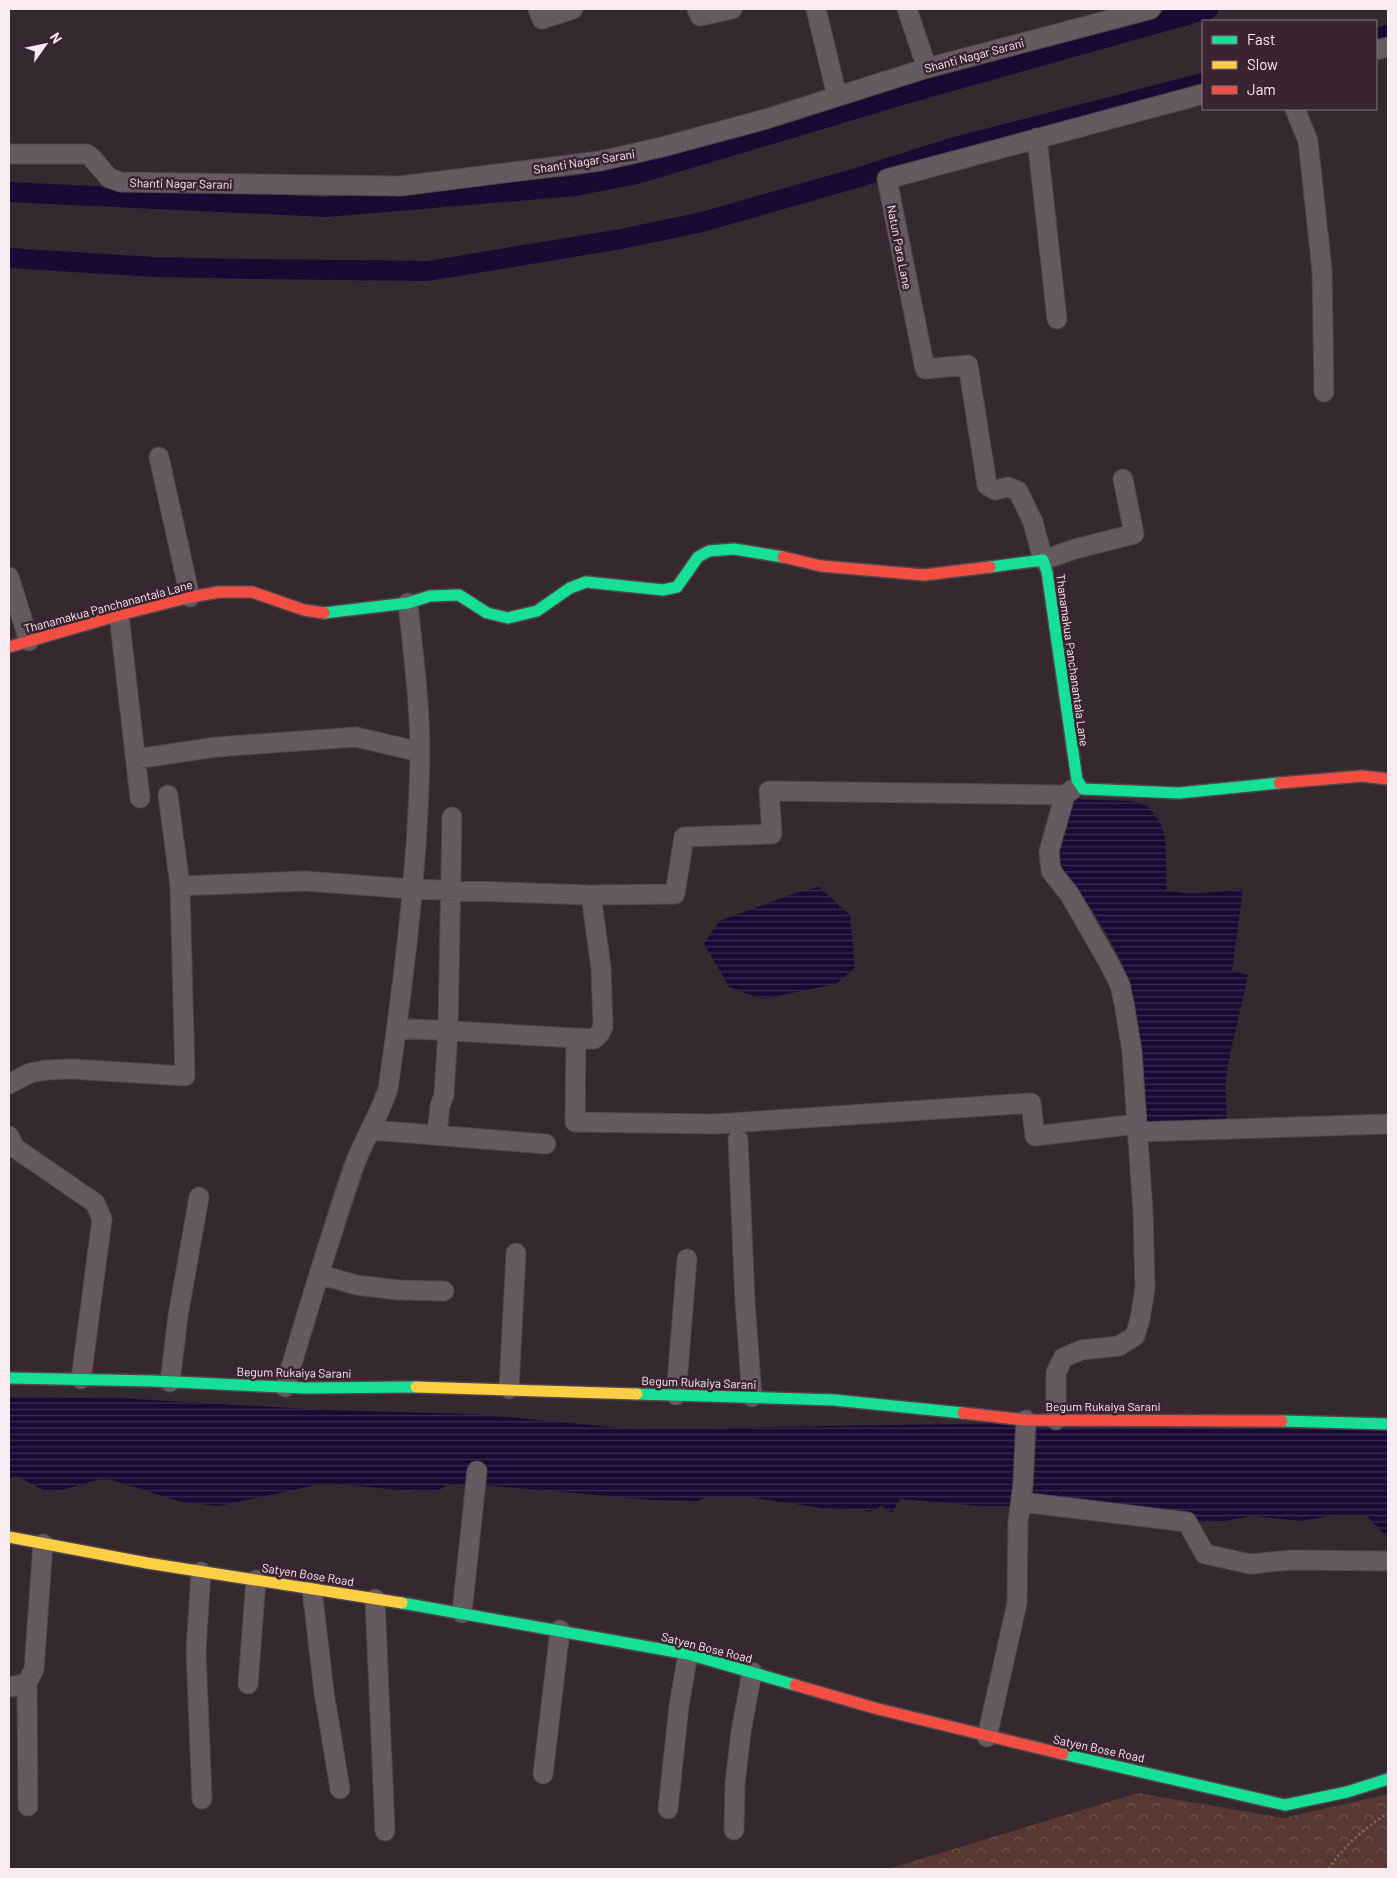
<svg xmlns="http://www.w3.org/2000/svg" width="1397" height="1878" font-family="Barlow,sans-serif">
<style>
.park{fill:url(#park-crowns)}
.water{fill:url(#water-rules)}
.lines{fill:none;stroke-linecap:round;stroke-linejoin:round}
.canal{stroke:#1b0934;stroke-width:20}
.street-casing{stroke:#50464c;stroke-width:21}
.fast-casing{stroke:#50464c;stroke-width:14}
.slow-casing{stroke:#50464c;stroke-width:14}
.jam-casing{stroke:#50464c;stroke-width:14}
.path{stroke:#6e646a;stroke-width:3;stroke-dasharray:2.5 2.5;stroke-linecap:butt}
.street{stroke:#645a5f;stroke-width:19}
.fast{stroke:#16e098;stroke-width:11}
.slow{stroke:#ffcf43;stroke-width:11}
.jam{stroke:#f24e42;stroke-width:11}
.labels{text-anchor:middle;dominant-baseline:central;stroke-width:5;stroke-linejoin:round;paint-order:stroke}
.street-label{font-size:12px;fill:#faebf3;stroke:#3a2430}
</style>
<defs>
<pattern id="park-crowns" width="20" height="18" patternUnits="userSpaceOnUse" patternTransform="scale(1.25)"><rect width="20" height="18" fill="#583830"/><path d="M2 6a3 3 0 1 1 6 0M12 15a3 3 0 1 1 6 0" fill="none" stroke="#71554e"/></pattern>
<pattern id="water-rules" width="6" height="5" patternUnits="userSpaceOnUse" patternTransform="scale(1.25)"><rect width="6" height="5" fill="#1b0934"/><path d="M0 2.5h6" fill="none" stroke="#3d2d52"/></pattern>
</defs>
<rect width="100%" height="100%" fill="#35292f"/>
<path class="park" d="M1138,1793L1284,1818L1388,1794V1869H888Z"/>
<path class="water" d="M1072,799L1132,801L1147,806L1159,820L1165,836L1167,890C1192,897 1218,891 1243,889L1232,971L1248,975L1228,1064L1225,1087L1228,1132L1145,1137C1143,1085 1144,1031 1129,981C1121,956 1102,926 1088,904C1078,889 1060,872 1059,855C1058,842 1068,813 1072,799Z
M819,887L850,915L855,968L836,984L762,999L729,987L704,944L719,921L798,892Z
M9,1397L118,1398L327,1410L475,1414L634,1429L1018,1423L1012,1506H981L900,1499L892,1513L881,1506L870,1512L861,1510L822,1508L747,1497H707L697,1501L653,1500L493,1486L449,1484L437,1491L420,1492L326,1483L219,1506L181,1502L112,1480C91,1477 72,1491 51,1492C46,1492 23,1479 16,1476L9,1479Z
M1037,1427L1388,1430V1538L1366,1515H1339L1300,1521L1253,1516L1224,1521L1189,1523L1032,1507Z"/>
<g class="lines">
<path class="canal" d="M1376,38L1388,35
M9,192L326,207L575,186L637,174L902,95L1208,9
M9,258L154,267L248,269L428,271L621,239L702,222L860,177L951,148L1203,83"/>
<g class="street-casing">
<path id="street" d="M538,9L542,19L573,9
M697,9L700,16L732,9
M816,9L837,96
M907,9L927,68
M1376,50L1388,47
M1295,109L1308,141L1322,270L1324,392
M1037,138L1057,319
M9,154H87L92,158L109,178L121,182L400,186L600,161L662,147L766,119L927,68L1151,9
M159,457L190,597
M1123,479L1134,534L1075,549L1043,560L1033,522L1018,491L1008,487L995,490L987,485L968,365L925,369L887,179L1203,94
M9,577L29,641
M119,615L140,798
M136,759L216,747L356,737L420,752
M180,886L305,881L412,889L591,895L675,894L684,837L772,834L769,791L1065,795
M397,1028L594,1039L600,1033L603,1026L601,968L591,895
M576,1038L575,1122L714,1124L1031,1103L1035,1136L1137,1124
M9,1084L30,1073L46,1070L72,1069L185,1076L180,886L168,795
M371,1130L546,1144
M1138,1132L1388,1124
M437,1135L440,1106L444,1095L448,1031L452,817
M9,1136L15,1148L95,1203L102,1219L81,1379
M738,1139L745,1301L752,1397
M319,1274L356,1285L398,1290L444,1291
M170,1382L178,1316L199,1197
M285,1387C307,1313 329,1239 354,1166C364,1139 379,1116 388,1089C404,978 418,866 420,754C420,704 413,652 408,603
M509,1389L516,1253
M676,1395L687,1259
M1056,1420V1373L1063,1358L1081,1350L1119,1346L1135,1336L1140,1319L1145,1288L1143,1212L1132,1052L1124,1003L1120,985L1109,963L1070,895L1051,871L1049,851L1065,795L1073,789
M1021,1502L1187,1522L1205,1554L1250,1564L1291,1560L1388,1561
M201,1572L196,1651L202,1799
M312,1589L324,1692L340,1789
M375,1599L385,1831
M462,1613L477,1471
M27,1683L28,1806
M248,1684L256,1580
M9,1687L27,1683L34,1669L43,1544
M987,1737L1017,1603L1018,1522L1023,1484L1026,1420
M543,1774L560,1630
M668,1809L679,1706L688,1654
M734,1830L735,1784L741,1732L752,1672"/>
</g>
<g class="fast-casing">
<path id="fast" d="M990,567L1043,560L1047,572L1077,780L1083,789L1179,793L1279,783
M324,613L408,603L430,596L459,595L487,613L508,618L537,611L570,588L586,582L663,590L677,587L698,557L709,551L734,549L783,557
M9,1378L153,1381L305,1388L416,1387
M637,1394L834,1400L963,1413
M1282,1421L1388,1424
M402,1603L688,1654L795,1685
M1063,1754L1285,1805L1347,1792L1388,1779"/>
</g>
<g class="slow-casing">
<path id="slow" d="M416,1387L637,1394
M9,1537L147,1563L402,1603"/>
</g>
<g class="jam-casing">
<path id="jam" d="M783,557L821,566L924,575L990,567
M9,647L119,615L190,597L219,592H252L304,610L324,613
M1279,783L1362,776L1388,779
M963,1413L1026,1420L1282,1421
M795,1685L878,1709L1063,1754"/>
</g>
<path class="path" d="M1329,1869C1343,1846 1366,1827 1388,1813"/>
<use href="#street" class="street"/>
<use href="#fast" class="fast"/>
<use href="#slow" class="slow"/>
<use href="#jam" class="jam"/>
</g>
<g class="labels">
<g class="street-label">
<text transform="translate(974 55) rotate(-15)">Shanti Nagar Sarani</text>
<text transform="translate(584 161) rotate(-9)">Shanti Nagar Sarani</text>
<text transform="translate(181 183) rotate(1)">Shanti Nagar Sarani</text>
<text transform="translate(900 247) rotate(79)">Natun Para Lane</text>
<text transform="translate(108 606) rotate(-15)">Thanamakua Panchanantala Lane</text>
<text transform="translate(1073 660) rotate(82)">Thanamakua Panchanantala Lane</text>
<text transform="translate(294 1372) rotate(1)">Begum Rukaiya Sarani</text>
<text transform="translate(699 1382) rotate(2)">Begum Rukaiya Sarani</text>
<text x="1103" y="1406">Begum Rukaiya Sarani</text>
<text transform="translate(308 1574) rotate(9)">Satyen Bose Road</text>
<text transform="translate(707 1647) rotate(14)">Satyen Bose Road</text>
<text transform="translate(1099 1748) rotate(12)">Satyen Bose Road</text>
</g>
</g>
<rect width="1397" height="1878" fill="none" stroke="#faebf3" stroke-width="20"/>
<rect x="1202" y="20" width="175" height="90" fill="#3a2430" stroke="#87747e"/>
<rect x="1212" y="36" width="25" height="8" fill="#16e098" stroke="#87747e"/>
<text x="1247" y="45" font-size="15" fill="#faebf3">Fast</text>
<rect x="1212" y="61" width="25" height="8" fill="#ffcf43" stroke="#87747e"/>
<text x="1247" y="70" font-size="15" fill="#faebf3">Slow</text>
<rect x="1212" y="86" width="25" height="8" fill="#f24e42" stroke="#87747e"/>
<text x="1247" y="95" font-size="15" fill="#faebf3">Jam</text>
<g transform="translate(45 45) rotate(57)" stroke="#3a2430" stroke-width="4" paint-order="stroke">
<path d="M0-4L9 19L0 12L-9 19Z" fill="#faebf3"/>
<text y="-8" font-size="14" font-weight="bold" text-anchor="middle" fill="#faebf3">N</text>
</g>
</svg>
